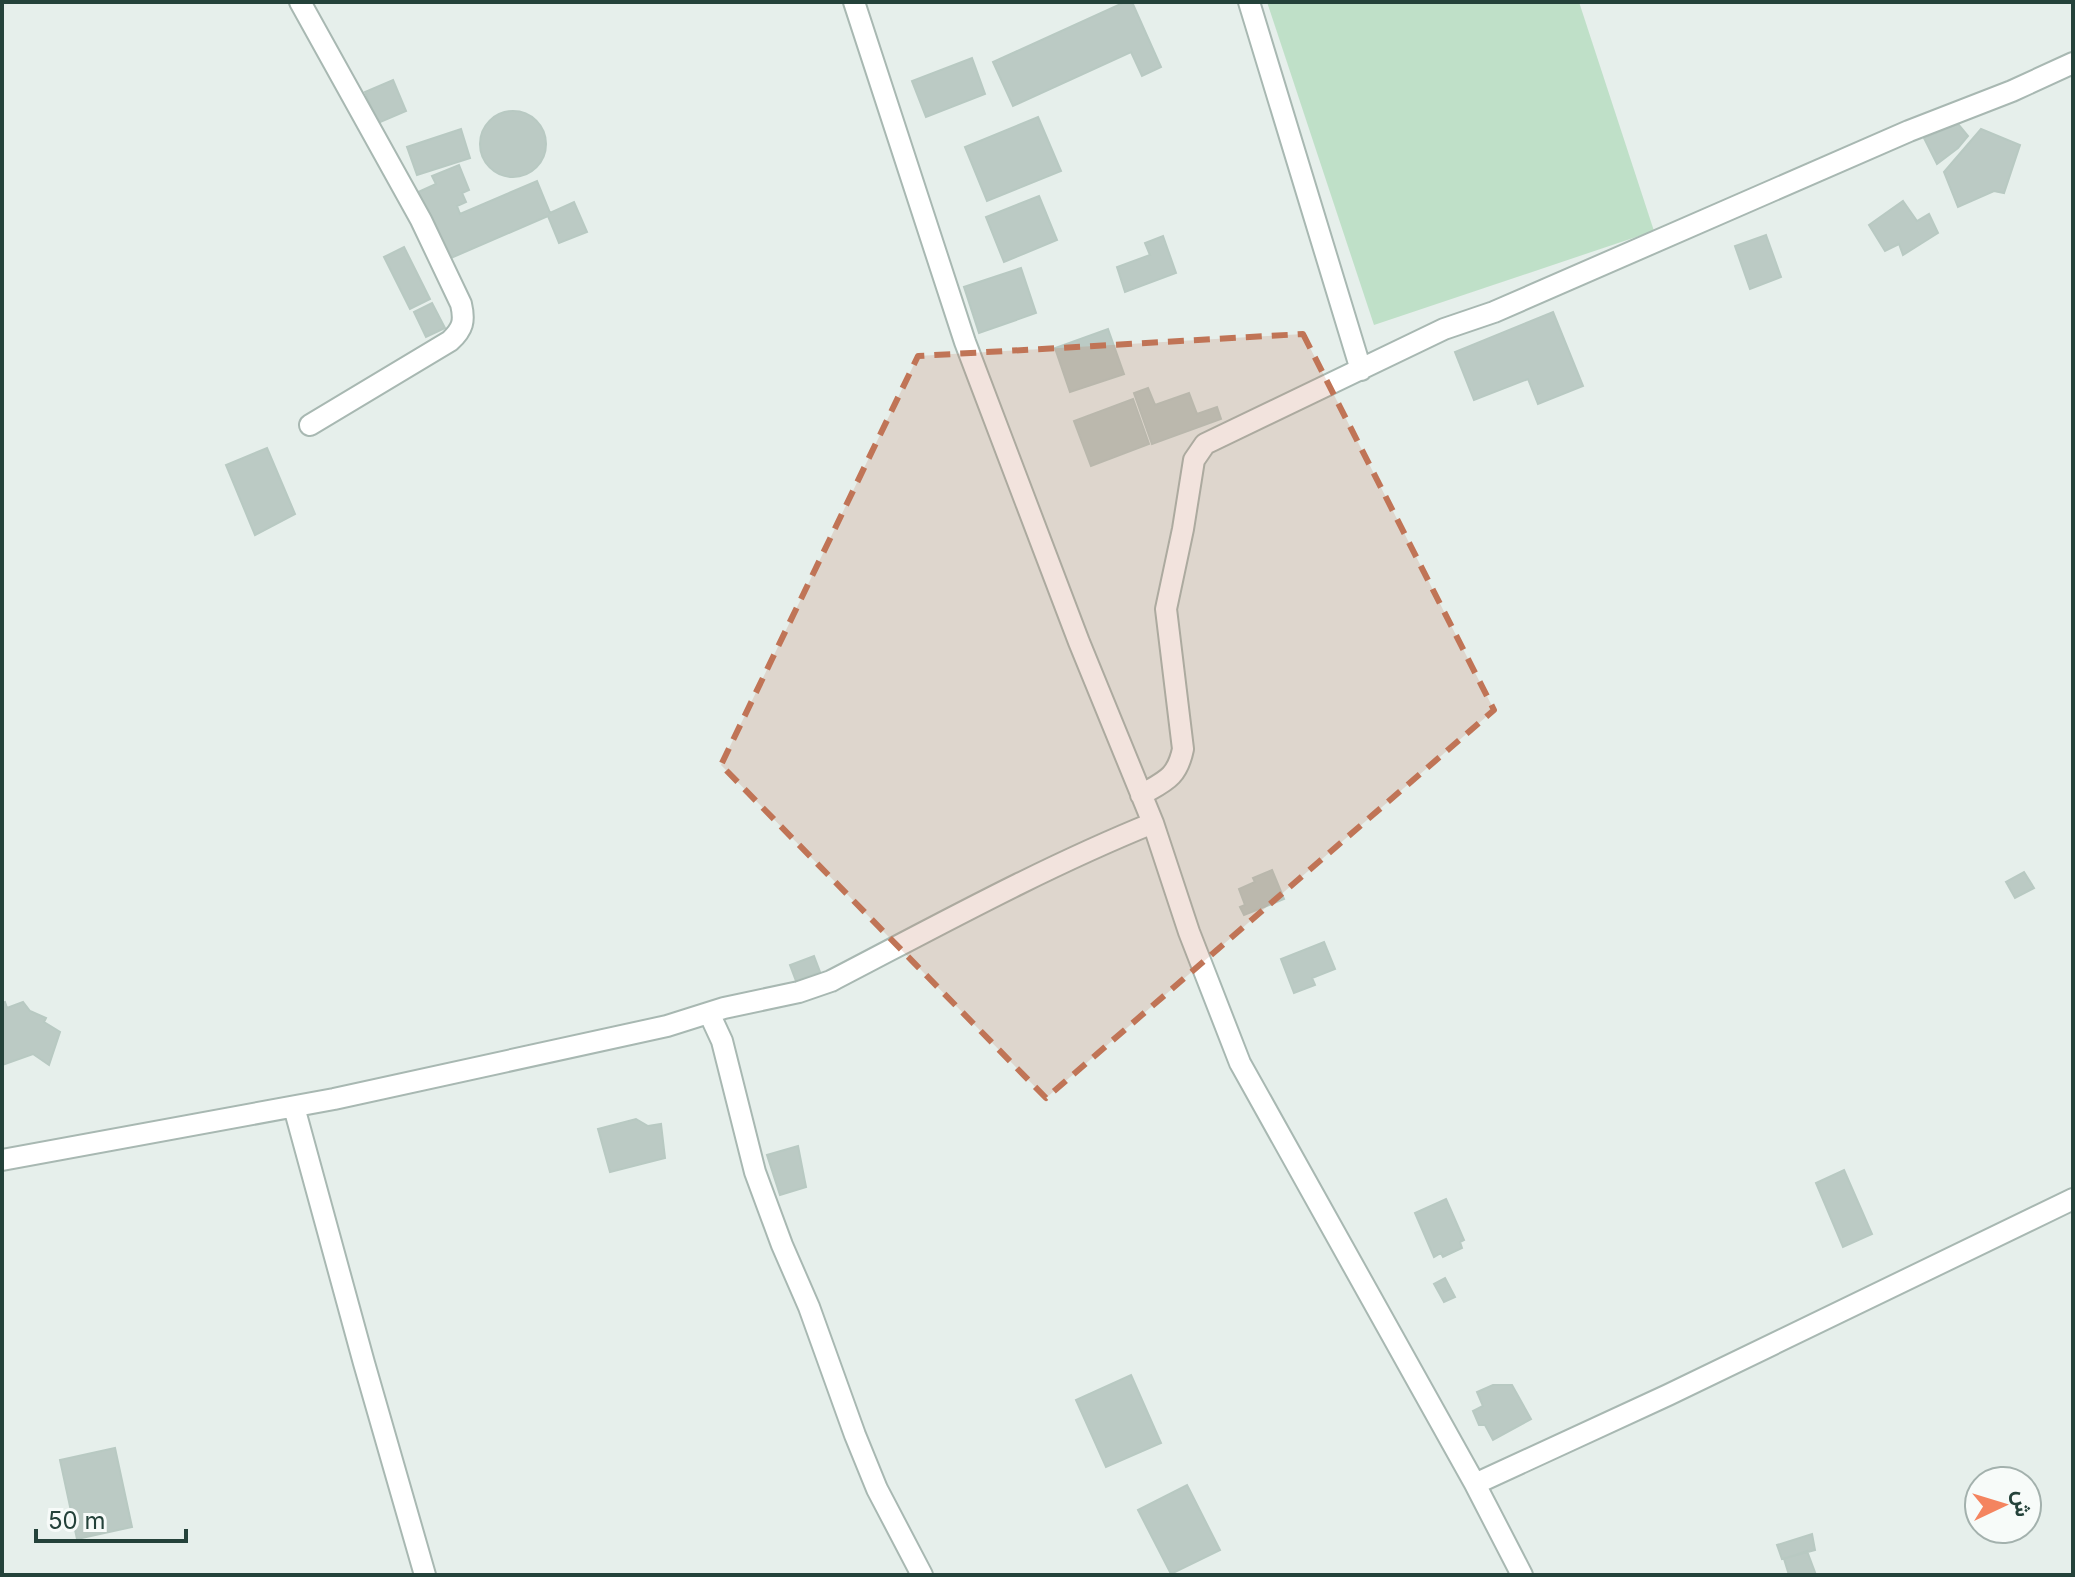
<svg xmlns="http://www.w3.org/2000/svg" width="2075" height="1577" font-family="Inter,Vazirmatn,sans-serif">
<style>
.green{fill:#bfe0c8}
.building{fill:#bbcac4;stroke:#b8c9c2;stroke-width:2}
.lines{fill:none;stroke-linecap:round;stroke-linejoin:round}
.minor-casing{stroke:#a8b8b2;stroke-width:24}
.minor{stroke:#fff;stroke-width:20}
.marked{fill:#c07456;fill-opacity:0.2;stroke:#c07456;stroke-width:6;stroke-dasharray:16 10;stroke-linejoin:round}
</style>
<rect width="100%" height="100%" fill="#e6efeb"/>
<path class="green" d="M1267,2H1579L1654,231L1374,325Z"/>
<path class="building" d="M1125,2H1132L1161,67L1142,76L1131,52L1013,106L993,62Z
M972,58L985,94L926,117L912,81Z
M393,80L406,111L378,123L365,92Z
M480 144a33 33 0 1 1 66 0a33 33 0 1 1-66 0Z
M1038,117L1061,171L987,201L965,147Z
M1958,124L1968,136L1958,148L1937,164L1924,138Z
M461,129L470,158L417,175L407,147Z
M1981,129L2020,145L2004,193L1994,191L1958,207L1944,172Z
M459,165L469,190L462,193L466,202L457,206L460,214L537,181L550,213L574,202L587,232L559,243L548,216L444,261L416,193L436,184L432,176Z
M1039,196L1057,240L1004,262L986,217Z
M1903,201L1917,221L1929,214L1938,233L1903,255L1899,244L1885,251L1869,225Z
M1766,235L1781,277L1750,289L1735,246Z
M1163,236L1176,273L1125,292L1117,267L1150,255L1145,243Z
M404,247L430,299L410,309L384,257Z
M1021,268L1036,313L979,333L964,287Z
M432,303L445,328L426,337L414,312Z
M1553,312L1583,386L1538,404L1528,379L1474,400L1455,352Z
M1108,329L1124,374L1070,392L1055,348Z
M1148,388L1155,405L1189,393L1197,414L1217,407L1221,419L1152,444L1134,393Z
M1133,399L1149,444L1091,466L1074,421Z
M267,448L295,514L255,535L226,465Z
M1272,870L1284,899L1244,915L1240,907L1245,905L1239,889L1255,882L1253,878Z
M2024,872L2034,888L2015,898L2006,882Z
M1324,942L1335,969L1312,978L1315,985L1294,993L1281,959Z
M814,956L820,972L796,981L790,965Z
M5,1002L7,1008L23,1002L30,1011L46,1018L44,1022L60,1032L49,1065L33,1054L2,1065V1003Z
M636,1119L648,1126L661,1124L665,1158L610,1172L598,1129Z
M798,1146L806,1187L780,1195L767,1155Z
M1844,1170L1872,1234L1843,1247L1816,1183Z
M1446,1199L1464,1240L1460,1242L1462,1248L1443,1257L1441,1253L1434,1257L1415,1213Z
M1445,1278L1455,1297L1444,1302L1434,1284Z
M1131,1375L1161,1443L1106,1467L1076,1400Z
M1493,1385H1512L1531,1419L1493,1440L1485,1425H1479L1473,1411L1483,1406L1477,1392Z
M115,1448L132,1527L77,1539L60,1460Z
M1187,1485L1220,1550L1171,1574L1138,1510Z
M1812,1534L1815,1550L1782,1559L1777,1545Z
M1807,1551L1816,1575H1789L1784,1559Z"/>
<g class="lines">
<g class="minor-casing">
<path id="minor" d="M300,2L421,220L461,304C465,321 463,329 450,341L310,425
M854,2L965,342L1079,642L1153,823L1189,932L1240,1063L1475,1484L1522,1575
M1249,2L1361,370
M1141,795C1165,781 1177,778 1183,749L1166,609L1183,529L1194,460L1205,444L1444,329L1494,312L1909,131L2012,91L2073,63
M709,1013L722,1041L755,1172L782,1245L809,1307L855,1435L877,1489L922,1575
M294,1107L364,1363L425,1575
M2,1160L334,1099L667,1026L724,1008L799,992L831,981C937,926 1042,868 1153,823
M1475,1484L1668,1395L2073,1199"/>
</g>
<use href="#minor" class="minor"/>
</g>
<path class="marked" d="M1303,334L1494,710L1046,1098L721,765L918,356Z"/>
<rect width="2075" height="1577" fill="none" stroke="#24423a" stroke-width="8"/>
<g transform="translate(2003 1505) rotate(86)"><circle r="38" fill="#f7fbf9" stroke="#a3b1ad" stroke-width="2"/>
<path d="M0-6L14 30L0 20L-14 30Z" fill="#f4845f"/>
<text y="-12" font-size="22" font-weight="bold" text-anchor="middle" fill="#24423a">ش</text>
</g>
<path d="M36 1529v12h150v-12" fill="none" stroke="#24423a" stroke-width="4"/>
<text x="48" y="1529" font-size="24" fill="#24423a" stroke="#f7fbf9" stroke-width="6" paint-order="stroke">50 m</text>
</svg>
